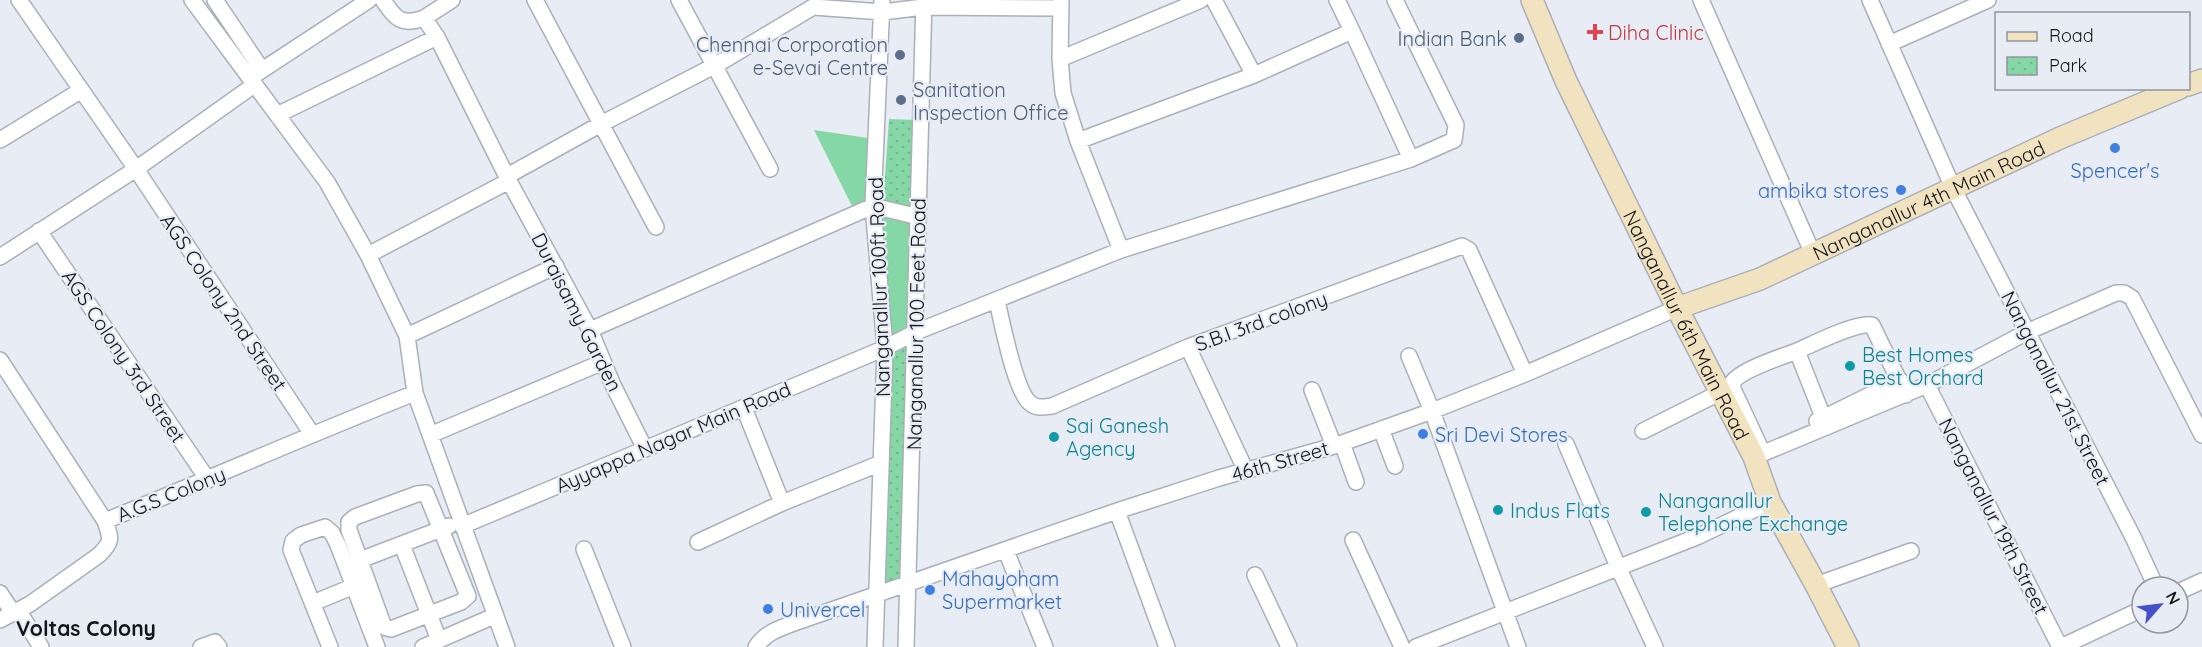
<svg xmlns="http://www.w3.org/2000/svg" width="2202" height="647" font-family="Quicksand,sans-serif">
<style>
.green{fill:#85d7a6}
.park{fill:url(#park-dots)}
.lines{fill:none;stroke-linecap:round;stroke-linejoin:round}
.street-casing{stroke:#abb0b8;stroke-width:18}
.secondary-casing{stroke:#abb0b8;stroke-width:24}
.street{stroke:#fff;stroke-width:15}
.secondary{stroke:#f2e3c0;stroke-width:21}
.health-dot{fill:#e0444e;stroke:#e7ecf5;stroke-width:2}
.service-dot{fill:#5c6f8a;stroke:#e7ecf5;stroke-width:2}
.shop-dot{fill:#3f7fe0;stroke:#e7ecf5;stroke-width:2}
.culture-dot{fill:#0f9aa8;stroke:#e7ecf5;stroke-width:2}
.labels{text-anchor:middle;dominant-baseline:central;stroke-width:4.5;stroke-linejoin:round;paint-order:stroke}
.health-label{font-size:20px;fill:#be3a42;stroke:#e7ecf5;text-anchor:start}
.service-label{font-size:20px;fill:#4e5e75;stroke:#e7ecf5;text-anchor:end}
.shop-label{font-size:20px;fill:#366cbe;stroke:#e7ecf5;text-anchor:start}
.street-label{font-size:20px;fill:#141518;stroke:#e7ecf5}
.culture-label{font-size:20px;fill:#0d838f;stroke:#e7ecf5;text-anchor:start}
.neighbourhood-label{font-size:21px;font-weight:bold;fill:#141518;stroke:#e7ecf5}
</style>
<defs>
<pattern id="park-dots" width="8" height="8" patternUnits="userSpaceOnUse" patternTransform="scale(1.5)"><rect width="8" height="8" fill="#85d7a6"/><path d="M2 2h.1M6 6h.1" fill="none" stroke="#72b88e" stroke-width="1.8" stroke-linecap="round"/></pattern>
</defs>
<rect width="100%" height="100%" fill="#e7ecf5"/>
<path class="green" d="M814,130L868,138L869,199L853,208Z
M881,217L909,223L911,330L888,339Z"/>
<path class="park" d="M889,119L916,120L912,209L883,206Z
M911,339L905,578L882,585L889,350Z"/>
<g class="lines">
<g class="street-casing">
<path id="street" d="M19,0L136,169L312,434
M192,0L327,182L368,255L407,336L415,393L507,647
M215,0L262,70
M383,0C395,19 402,26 424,18
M452,0L424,18L437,37L509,181L590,330L612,383L645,449
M535,0L656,227
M679,0L770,169
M1061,0L1060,59L1063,93L1078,141L1121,250
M1214,0L1254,75
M1701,0L1813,254
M1870,0L1954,190L2133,537L2156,587
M1352,31L1411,159
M1889,44L1988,0
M1060,59L1201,0
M250,78L369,0
M277,115L437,37
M0,140L80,91
M1078,141L1254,75L1352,31L1337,0
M507,176L601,124L716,65L813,7L883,12L923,7L1060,8
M39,231L208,480
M368,255L509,181
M0,257L136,169L254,85
M997,301C1002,322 1015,391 1030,403C1037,409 1044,407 1052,406L1188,347L1462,246L1469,250L1525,374
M590,330L873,206L919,217
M407,336L556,266
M1188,347L1246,471
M1409,356L1432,411L1518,647
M0,360L105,521C209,479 311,434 415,393
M1927,385L2060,647
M1312,390L1334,446
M744,408L782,503
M1817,421L1900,380
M1827,427L1797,351C1813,344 1856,322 1872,325L1906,395
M1381,429L1395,466
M1643,431L1721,392
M430,435L603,362
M1342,443L1356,482
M1566,444L1619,569L1655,647
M1759,445L1733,389L1732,383C1740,370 1781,357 1797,351
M1754,457L1927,385L2027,332L2116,293H2124L2132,298L2202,435
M426,493L468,596L461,602L391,629L384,627L349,530V522L355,517L417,494Z
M1117,511L1167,647
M462,526L885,348L916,332L1121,250L1411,159L1454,140L1456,125L1395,0
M1353,540L1402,647
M698,542L782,503L881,463
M402,545L439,640
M584,549L623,647
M1006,551L1045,647
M360,560L449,526
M1255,575L1289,647
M1816,585L1911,551
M2178,592L2202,581
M0,593L13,613
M313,603L354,586
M18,610L41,647
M0,620L30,604L99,555C113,541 111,539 105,521
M201,647L215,642L219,647
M330,647L291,550L293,541L301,535L325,527L332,533L338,545L377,647
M423,647L494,616
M756,647C765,633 778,629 794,623L1117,511L1219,478L1334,446L1432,411L1525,374L1677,308
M875,647L885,348L873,206L882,0
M906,647L924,0
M1416,647L1699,536L1770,502
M2061,647L2142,609"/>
</g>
<g class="secondary-casing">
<g id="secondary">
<path id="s1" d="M1532,0L1566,81L1677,308L1754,457L1770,502L1816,585L1848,647"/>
<path d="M2188,85L2202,80"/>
<path id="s2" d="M1677,308L1760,279L2060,138L2180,88"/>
</g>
</g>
<use href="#street" class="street"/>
<use href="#secondary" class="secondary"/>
</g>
<path class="health-dot" d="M1592 23h6v6h6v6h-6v6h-6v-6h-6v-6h6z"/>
<g class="service-dot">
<circle cx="1519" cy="38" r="6"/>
<circle cx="900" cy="55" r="6"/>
<circle cx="901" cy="100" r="6"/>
</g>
<g class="shop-dot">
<circle cx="2115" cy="148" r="6"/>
<circle cx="1901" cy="190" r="6"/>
<circle cx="1423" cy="434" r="6"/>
<circle cx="930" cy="590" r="6"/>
<circle cx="768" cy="609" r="6"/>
</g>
<g class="culture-dot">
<circle cx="1850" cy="366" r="6"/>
<circle cx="1054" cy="437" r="6"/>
<circle cx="1498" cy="510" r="6"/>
<circle cx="1646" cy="512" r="6"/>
</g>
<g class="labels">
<g class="health-label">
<text x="1608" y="32">Diha Clinic</text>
</g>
<g class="service-label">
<text x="1507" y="38">Indian Bank</text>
<text x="888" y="44">Chennai Corporation<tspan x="888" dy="23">e-Sevai Centre</tspan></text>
<text x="913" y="89" text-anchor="start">Sanitation<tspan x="913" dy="23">Inspection Office</tspan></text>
</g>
<g class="shop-label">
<text x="2115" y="170" text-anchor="middle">Spencer's</text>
<text x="1889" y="190" text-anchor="end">ambika stores</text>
<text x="1435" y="434">Sri Devi Stores</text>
<text x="942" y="578">Mahayoham<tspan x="942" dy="23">Supermarket</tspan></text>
<text x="780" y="609">Univercel</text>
</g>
<g class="street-label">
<text stroke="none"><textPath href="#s2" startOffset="274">Nanganallur 4th Main Road</textPath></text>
<text transform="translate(879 287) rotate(-92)">Nanganallur 100ft Road</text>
<text transform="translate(224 302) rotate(56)">AGS Colony 2nd Street</text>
<text transform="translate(577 312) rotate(63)">Duraisamy Garden</text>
<text transform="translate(1261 321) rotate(-20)">S.B.I 3rd colony</text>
<text transform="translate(916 324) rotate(-89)">Nanganallur 100 Feet Road</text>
<text stroke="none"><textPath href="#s1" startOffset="360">Nanganallur 6th Main Road</textPath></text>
<text transform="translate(124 356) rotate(56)">AGS Colony 3rd Street</text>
<text transform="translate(2056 388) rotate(63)">Nanganallur 21st Street</text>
<text transform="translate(673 437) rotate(-23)">Ayyappa Nagar Main Road</text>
<text transform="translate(1280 461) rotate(-16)">46th Street</text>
<text transform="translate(171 494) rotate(-22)">A.G.S Colony</text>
<text transform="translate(1994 516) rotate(63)">Nanganallur 19th Street</text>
</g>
<g class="culture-label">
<text x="1862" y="354">Best Homes<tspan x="1862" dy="23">Best Orchard</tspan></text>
<text x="1066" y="425">Sai Ganesh<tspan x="1066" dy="23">Agency</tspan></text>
<text x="1658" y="500">Nanganallur<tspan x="1658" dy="23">Telephone Exchange</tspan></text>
<text x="1510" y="510">Indus Flats</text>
</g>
<g class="neighbourhood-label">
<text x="86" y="628">Voltas Colony</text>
</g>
</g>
<rect x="1995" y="12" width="195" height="78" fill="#e7ecf5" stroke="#93969d" stroke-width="1.5"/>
<rect x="2007" y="32" width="30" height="9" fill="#f2e3c0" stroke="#93969d" stroke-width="1.5"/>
<text x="2049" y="42" font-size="18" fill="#141518">Road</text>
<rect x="2007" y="57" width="30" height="18" fill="url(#park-dots)" stroke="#93969d" stroke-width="1.5"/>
<text x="2049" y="72" font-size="18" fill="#141518">Park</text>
<g transform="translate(2160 605) rotate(62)"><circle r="28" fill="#e7ecf5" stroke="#93969d" stroke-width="1.5"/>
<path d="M0-4.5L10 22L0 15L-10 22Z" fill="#4551c6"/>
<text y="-9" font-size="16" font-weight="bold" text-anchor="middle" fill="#141518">N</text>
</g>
</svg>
